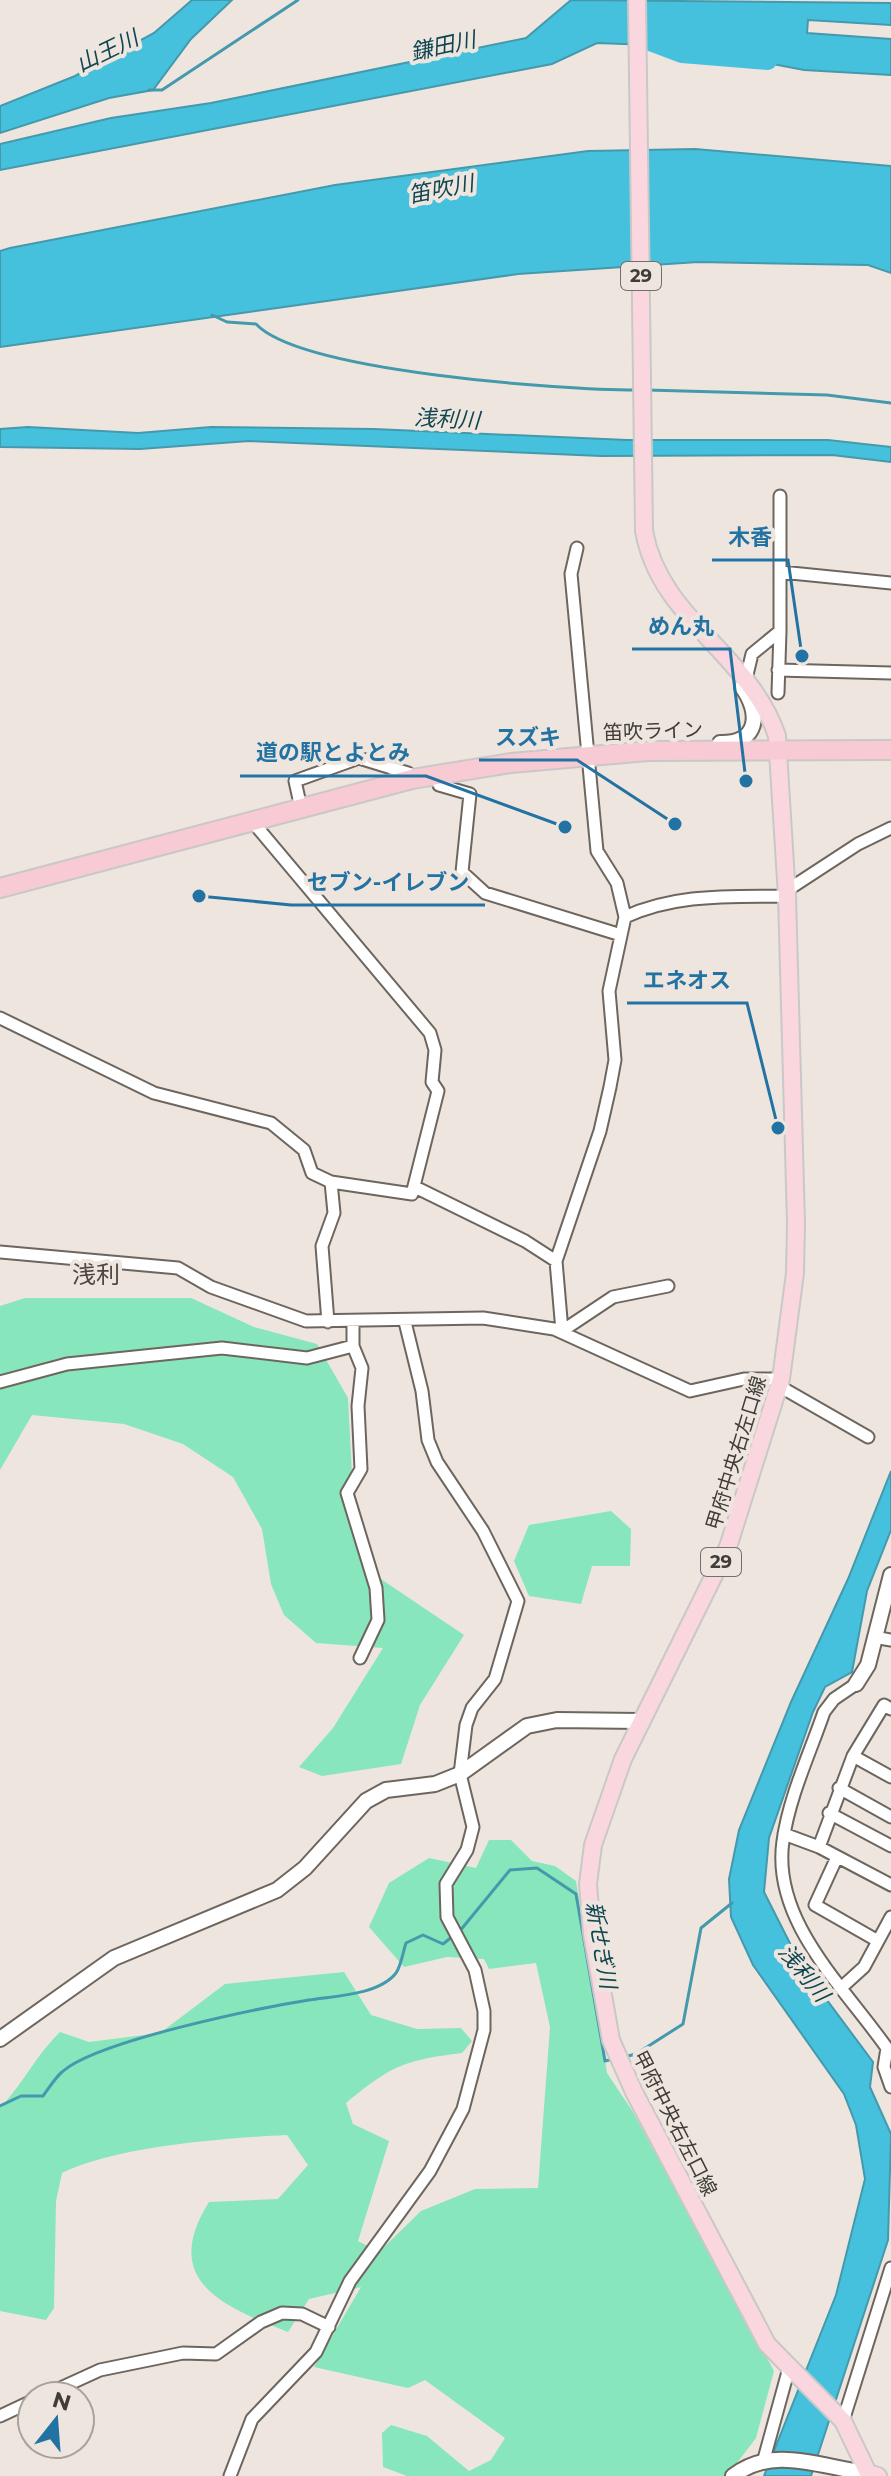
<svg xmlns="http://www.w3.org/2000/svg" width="891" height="2476" font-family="Montserrat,'Noto Sans JP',sans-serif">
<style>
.green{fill:#87e6bb}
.water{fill:#46c1dd;stroke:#4499ac;stroke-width:2}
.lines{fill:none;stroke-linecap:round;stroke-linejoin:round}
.stream{stroke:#4499ac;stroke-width:3}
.river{stroke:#46c1dd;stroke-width:18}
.minor-casing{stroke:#6d665f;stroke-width:15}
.tertiary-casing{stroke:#6d665f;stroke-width:18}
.primary-casing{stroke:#c9c8c8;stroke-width:20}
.trunk-casing{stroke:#c9c8c8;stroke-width:22}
.minor{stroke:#fff;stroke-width:11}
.tertiary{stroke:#fff;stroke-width:14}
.primary{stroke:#fad7de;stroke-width:16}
.trunk{stroke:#f8cad3;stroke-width:18}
.labels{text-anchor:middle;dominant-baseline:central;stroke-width:8;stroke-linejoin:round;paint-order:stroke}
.shield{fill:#eee6de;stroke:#746f6a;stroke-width:2}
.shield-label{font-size:18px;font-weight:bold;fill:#3f3c39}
.street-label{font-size:20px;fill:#3f3c39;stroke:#eee6de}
.water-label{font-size:22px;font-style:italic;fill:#104652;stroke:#eee6de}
.quarter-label{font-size:24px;fill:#4d4740;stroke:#eee6de}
.leader{fill:none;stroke:#2372a4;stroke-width:3}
.callout-dot{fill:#2372a4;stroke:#eee6de;stroke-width:3}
.callout-label{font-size:22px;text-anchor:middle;font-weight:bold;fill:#2372a4;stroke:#eee6de;stroke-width:8;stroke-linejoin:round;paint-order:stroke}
</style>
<rect width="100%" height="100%" fill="#eee6de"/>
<path class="green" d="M25,1298H191L254,1327L317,1344L348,1398L352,1475L366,1569L464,1635L420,1705L401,1764L322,1776L299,1767L333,1728L383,1648L316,1643L284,1615L271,1584L262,1529L233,1477L183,1444L124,1424L32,1415L0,1470V1306Z
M611,1511L631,1529L630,1566H592L581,1604L529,1596L514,1561L529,1525Z
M489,1840H511L532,1861L555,1866L576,1881L607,2073L633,2112L774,2371L756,2438L727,2476H407L383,2467L382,2433L391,2425L427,2436L469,2471L491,2460L505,2438L425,2380L408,2388L314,2367L361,2287L309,2299L288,2332C225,2307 159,2282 209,2202L278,2199L308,2165L287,2135C225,2138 117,2146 62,2173L56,2201L54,2308L46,2320L0,2311V2108C23,2084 36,2055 60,2032L89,2042L160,2033L225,1984L344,1972L371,2015L417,2029L461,2028L472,2041L462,2053C404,2060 391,2066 346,2103L353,2124L389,2141L358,2241L379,2252L421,2211L475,2189L538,2188L550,2027L536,1963L489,1969L484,1959L447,1957L404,1967L369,1927L389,1883L429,1858L476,1868Z"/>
<path class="water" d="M192,0H232L191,39L153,90L109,98L0,133V106L75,76L154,33Z
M571,0L891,3V25L808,20L807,33L891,39V75L804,70L677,46L597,43L552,64L0,170V144L111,118L211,103L526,38Z
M695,149L891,166V273L868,265L698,262L518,274L0,347V251L10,248L335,185L588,151Z
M28,427L138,433L211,427L374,429L627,440H828L891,447V462L832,455L601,456L249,441L140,449L0,447V429Z
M891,1471V1530L867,1591L852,1672L825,1687L813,1712L769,1838L764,1892L801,1965L873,2062L870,2087L891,2134L888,2240L811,2476H764L836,2295L865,2179L856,2125L844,2094L753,1965L731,1917L729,1879L739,1830L791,1702L848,1579Z"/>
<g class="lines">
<path class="stream" d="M149,90H162L298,0
M212,315L227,322L256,324C301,372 564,390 636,390
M647,390L827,395L891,403
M459,1932L510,1870L537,1868L576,1894L605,2061L613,2059
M624,2057L636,2054L683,2024L701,1928L732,1903
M0,2106L21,2096H43C49,2088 55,2078 62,2072C96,2041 259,2008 309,2000C334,1996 379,1995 396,1973C401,1966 403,1952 406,1943L423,1935L443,1944L453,1936"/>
<path class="river" d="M637,37L682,54L768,61"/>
<g class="minor-casing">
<path id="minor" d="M781,572L891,583
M780,631V496
M778,670L891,673
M746,679L752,654L780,631L778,693
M437,775L439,785L470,794L462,872L485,893L621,935
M301,808L295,781L359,758L408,773L412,779
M786,891L858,844L891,828
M625,917C677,893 731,897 787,896
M0,1018L154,1093L271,1123L304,1150L312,1173L331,1182L412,1194L438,1091L432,1082L435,1050L430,1033L252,821
M415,1187L525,1241L556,1261
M0,1252L178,1268L211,1287L306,1321L483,1318L554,1329L690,1391L744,1379H781
M328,1322L322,1246L334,1213L331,1182
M353,1322V1346L362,1368L358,1406L361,1469L347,1493L376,1588L378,1620L360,1658
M562,1331L556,1261L600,1131L610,1087L615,1060L609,991L625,917L617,883L597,851L571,574L577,548
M562,1331L613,1297L668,1286
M0,1382L67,1364L222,1348L307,1358L353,1346
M779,1386L868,1437
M874,1637L891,1640
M856,1684L834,1699L824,1712C810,1753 789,1797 783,1841C771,1924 849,1991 891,2054
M853,1756L891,1777
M839,1788L891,1817
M829,1813L891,1846
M784,1834L819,1847L891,1885
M819,1847L853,1756L884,1705L891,1709
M837,1857L815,1905L878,1941
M842,1987L864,1967L891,1917
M887,2048L884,2067L891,2087
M43,2396L100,2370L183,2353L216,2354L261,2322L282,2313L302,2314L329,2327
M0,2416L32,2401
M843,2421L891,2268
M764,2459L789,2368
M230,2476L252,2419L316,2352L350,2281L430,2171L463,2109L484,2030V2011L475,1970L447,1917L446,1884L467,1850L473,1827L460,1774L466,1725L472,1708L495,1679L518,1601L483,1531L437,1462L428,1440L422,1391L405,1322"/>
</g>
<g class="tertiary-casing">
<path id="tertiary" d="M720,743C759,744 761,713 742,687
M856,1684L868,1665L891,1575
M0,2039L114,1958L277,1890L305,1868L366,1801L386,1790L435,1784L460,1774L527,1726L557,1720L640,1721
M733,2476C774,2444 822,2468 868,2473"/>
</g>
<g class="primary-casing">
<path id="primary" d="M637,0L644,531C660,620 750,654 777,736L787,896L796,1223L795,1273L781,1379L728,1547L623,1759L593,1845L588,1884L592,1933L611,2040L634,2092L754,2319L767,2344L843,2421L868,2473L878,2476"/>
</g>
<g class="trunk-casing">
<path id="trunk" d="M0,888L412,779L511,763L648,751L891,750"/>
</g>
<use href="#minor" class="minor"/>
<use href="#tertiary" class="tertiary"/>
<use href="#primary" class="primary"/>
<use href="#trunk" class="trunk"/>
</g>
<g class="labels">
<g class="shield">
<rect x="621" y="262" width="40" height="28" rx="6"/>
<rect x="701" y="1548" width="40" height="28" rx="6"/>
</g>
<g class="shield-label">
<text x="641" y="276">29</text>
<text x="721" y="1562">29</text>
</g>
<g class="street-label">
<text transform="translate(653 731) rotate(-2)">笛吹ライン</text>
<text transform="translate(736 1453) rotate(-73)">甲府中央右左口線</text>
<text transform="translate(675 2123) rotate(63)">甲府中央右左口線</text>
</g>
<g class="water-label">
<text transform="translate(443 46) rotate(-12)">鎌田川</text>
<text transform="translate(107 51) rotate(-26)">山王川</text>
<text transform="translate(441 189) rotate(-11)">笛吹川</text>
<text transform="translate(447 419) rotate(3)">浅利川</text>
<text transform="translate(601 1945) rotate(80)">新せぎ川</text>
<text transform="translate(804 1973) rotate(51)">浅利川</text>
</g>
<g class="quarter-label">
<text x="96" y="1274">浅利</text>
</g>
</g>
<path class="leader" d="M802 656L788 560H712M746 781L730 649H632M675 824L577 760H479M565 827L426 776H240M199 896L291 905H485M778 1128L747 1003H627"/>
<g class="callout-dot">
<circle cx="802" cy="656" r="8"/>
<circle cx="746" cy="781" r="8"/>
<circle cx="675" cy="824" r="8"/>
<circle cx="565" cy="827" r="8"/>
<circle cx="199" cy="896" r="8"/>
<circle cx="778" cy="1128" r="8"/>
</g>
<g class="callout-label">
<text x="750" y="545">木香</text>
<text x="681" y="634">めん丸</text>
<text x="528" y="745">スズキ</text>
<text x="333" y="760">道の駅とよとみ</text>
<text x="388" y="890">セブン-イレブン</text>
<text x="687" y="988">エネオス</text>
</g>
<g transform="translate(56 2420) rotate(17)"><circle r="38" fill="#eee6de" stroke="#a8a29c" stroke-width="2"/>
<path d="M0-6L14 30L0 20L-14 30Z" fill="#2372a4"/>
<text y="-12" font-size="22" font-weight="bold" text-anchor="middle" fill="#3f3c39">N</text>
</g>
</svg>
